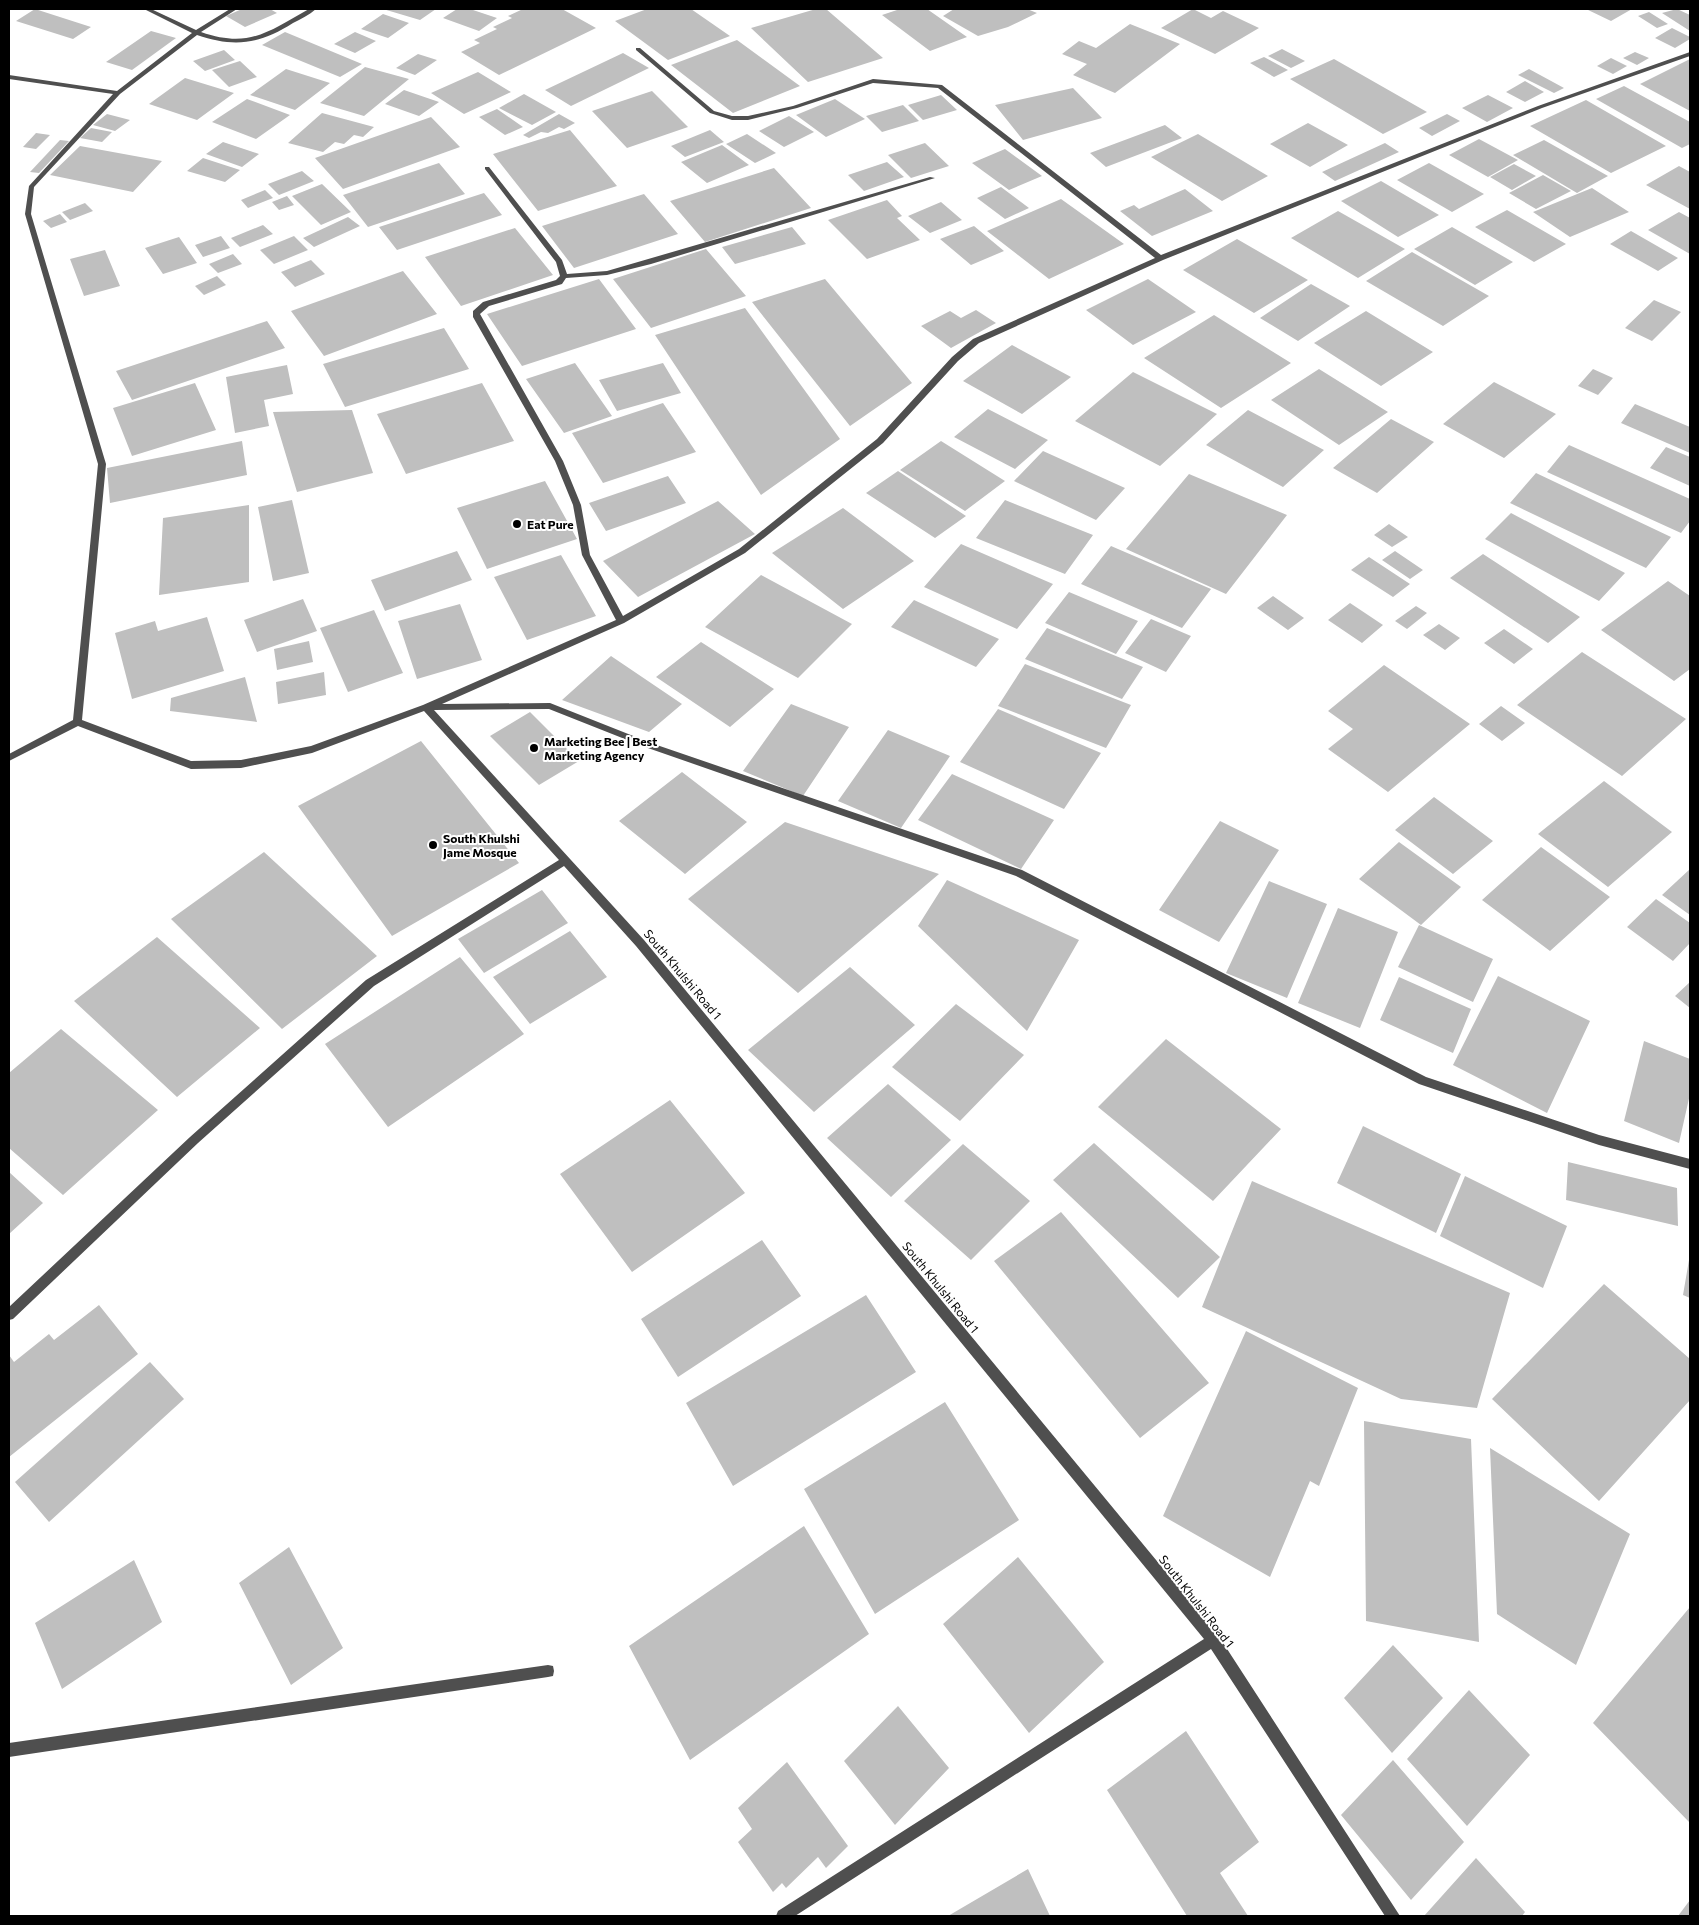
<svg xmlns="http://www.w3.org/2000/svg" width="1699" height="1925" font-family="Commissioner,sans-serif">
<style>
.building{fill:#bfbfbf}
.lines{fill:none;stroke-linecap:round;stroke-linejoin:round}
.minor{fill:#4f4f4f;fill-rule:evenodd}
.poi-dot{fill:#000;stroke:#fff;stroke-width:2}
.labels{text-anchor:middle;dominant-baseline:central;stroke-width:4;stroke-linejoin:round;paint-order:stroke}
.poi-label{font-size:12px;font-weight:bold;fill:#000;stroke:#fff;text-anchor:start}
.street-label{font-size:12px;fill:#000;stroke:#fff}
</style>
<rect width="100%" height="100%" fill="#fff"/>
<path class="building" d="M35,9L91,27L73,39L16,21Z
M242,9H270L277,13L245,27L226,16Z
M383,9H436L420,20Z
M457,9H470L497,18L479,31L443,18Z
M523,9H562L596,28L499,75L461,52L480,43L474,40L497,29L493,27L512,18L508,16Z
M647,9H691L730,36L668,60L615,21Z
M816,9H826L883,58L808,82L751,28Z
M900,9H927L967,37L930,51L882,15Z
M954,9H1027L1037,13L1008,27L978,36L943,16Z
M1193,9L1211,18L1223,11L1259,28L1215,54L1161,28Z
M1586,9H1632L1611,21Z
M1677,9L1690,15V31L1662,13Z
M1649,12L1668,24L1657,28L1638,16Z
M383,14L409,23L388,38L361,29Z
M1130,24L1180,44L1115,93L1073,75L1087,64L1062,54L1079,41L1096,48Z
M1672,28L1690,37V39L1675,48L1655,38Z
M151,31L176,38L132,70L106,62Z
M285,32L362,64L340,77L262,45Z
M355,32L376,41L355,53L334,44Z
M737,40L800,86L733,113L671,65Z
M1282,49L1305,61L1291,68L1268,56Z
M224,50L235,60L205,71L193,61Z
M1635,52L1649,58L1637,65L1623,58Z
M623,53L649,68L571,106L545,90Z
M418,54L437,60L415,75L396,68Z
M1264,57L1288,70L1274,77L1250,63Z
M1611,58L1627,66L1613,74L1597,66Z
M1334,59L1427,112L1383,134L1290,79Z
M1690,59V111L1640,84Z
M240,61L257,77L229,87L212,70Z
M365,67L409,79L364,116L320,103Z
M286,69L330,83L295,110L250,95Z
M1529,69L1564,88L1554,93L1518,75Z
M478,72L511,92L464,114L431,93Z
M185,78L234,93L197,120L149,104Z
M1525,81L1544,92L1525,102L1506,92Z
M1624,86L1690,122V144L1682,148L1596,99Z
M1073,88L1102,118L1023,140L995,105Z
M404,90L439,102L419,116L385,104Z
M652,91L688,127L627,148L592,111Z
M524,94L556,112L532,125L499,108Z
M941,95L957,110L923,120L908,105Z
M1488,95L1513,108L1487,122L1462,108Z
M247,99L290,115L256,139L212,122Z
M835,99L865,119L826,137L796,115Z
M1586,100L1666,146L1611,173L1530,126Z
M903,105L919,121L882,132L866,116Z
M497,109L523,127L505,135L479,117Z
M322,113L374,127L363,137L354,135L344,144L335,142L323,152L288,143Z
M107,114L130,120L115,131L93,125Z
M559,114L575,123L564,129L559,127L548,133L541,132L529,138L523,135Z
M1447,114L1460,121L1432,136L1419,128Z
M789,116L814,132L784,147L759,131Z
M431,117L460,147L343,189L315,158Z
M1308,123L1348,145L1310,167L1270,144Z
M1165,125L1182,138L1106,167L1090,153Z
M91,128L112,132L102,142L80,138Z
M570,130L617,186L538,211L493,154Z
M710,130L724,142L685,157L671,146Z
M36,133L50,135L36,149L23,147Z
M747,134L776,153L755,163L726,144Z
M1198,134L1268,176L1222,201L1151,157Z
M1479,139L1518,160L1488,177L1449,155Z
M60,140L69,141L39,173L30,172Z
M1544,140L1608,176L1577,193L1513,155Z
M223,142L259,154L242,167L206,154Z
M925,143L949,166L911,178L888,155Z
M1385,143L1399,152L1335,181L1322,172Z
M722,145L749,165L707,183L681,162Z
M80,146L162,161L133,192L50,175Z
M1005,149L1042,176L1009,190L972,163Z
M203,158L240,170L225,182L187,171Z
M887,162L904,177L864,191L848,175Z
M439,163L465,194L368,227L343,195Z
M1429,163L1484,194L1452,212L1397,180Z
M1514,164L1536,176L1512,190L1490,177Z
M1679,166L1690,172V209L1646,185Z
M774,168L811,208L705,242L670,201Z
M302,171L314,181L279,195L268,184Z
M1543,175L1571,191L1536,209L1509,193Z
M1381,181L1439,215L1398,237L1341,201Z
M322,184L351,212L321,225L292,196Z
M1001,187L1029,208L1005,219L977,198Z
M1592,188L1629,212L1570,237L1533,212Z
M1185,189L1213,211L1152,236L1120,211L1134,205L1139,209Z
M265,190L273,198L248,208L241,200Z
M484,193L502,215L397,250L379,227Z
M644,194L678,234L574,268L542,226Z
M287,196L294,205L279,210L272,202Z
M1061,199L1124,244L1049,279L987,231Z
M887,200L902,216L897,218L920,240L867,259L828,220Z
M941,202L962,220L930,233L908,216Z
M85,203L93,211L70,220L62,212Z
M1507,210L1566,244L1534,262L1475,227Z
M1338,211L1405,249L1358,278L1291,238Z
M1679,212L1690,218V254L1648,230Z
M60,214L67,222L51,228L43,221Z
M348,217L360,226L314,247L303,238Z
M263,225L273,234L240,247L231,238Z
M974,226L1004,251L971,265L940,239Z
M792,227L806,244L735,264L722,247Z
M1452,227L1513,262L1475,285L1414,249Z
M515,228L553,275L461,306L425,257Z
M1631,231L1678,258L1658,271L1610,244Z
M221,236L230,248L203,257L195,245Z
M294,236L308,250L274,264L260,250Z
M179,237L197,263L163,274L145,248Z
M1237,239L1308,280L1254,313L1183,270Z
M706,249L746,296L651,328L613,279Z
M105,250L120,286L84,296L70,259Z
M1412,252L1489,296L1443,326L1366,281Z
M233,254L242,264L218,273L209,264Z
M311,260L325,274L295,287L281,272Z
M403,271L437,314L324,356L291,311Z
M217,276L226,285L204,295L195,286Z
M599,279L636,329L522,366L487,314Z
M825,279L912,383L850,426L752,302Z
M1148,279L1196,312L1133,345L1086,310Z
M1311,284L1350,306L1298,341L1260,318Z
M1654,300L1681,312L1652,341L1625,328Z
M745,308L840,439L761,495L655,335Z
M976,310L996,323L951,348L921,326L950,311L961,318Z
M1366,311L1433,352L1381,386L1314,343Z
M1214,315L1291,363L1221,408L1144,358Z
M267,321L285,348L132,400L116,371Z
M444,328L469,369L345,407L323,364Z
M1012,345L1071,377L1022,414L963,381Z
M575,363L612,416L564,433L526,379Z
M663,363L681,393L617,411L599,380Z
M287,365L293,394L264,400L269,426L235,433L226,377Z
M1319,369L1388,412L1339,445L1271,400Z
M1593,369L1613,378L1598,395L1578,386Z
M1133,372L1217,414L1160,466L1075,421Z
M1494,382L1556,414L1504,458L1443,424Z
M195,383L216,430L132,456L113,408Z
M482,383L514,441L406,474L377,414Z
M663,403L696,452L603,483L572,433Z
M1635,404L1690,427V453L1621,423Z
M988,409L1048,440L1015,469L954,437Z
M352,410L373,473L297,492L273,412Z
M1248,410L1324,450L1283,487L1206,445Z
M1391,419L1434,442L1377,493L1333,468Z
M242,441L247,475L110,503L107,468Z
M941,441L1005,481L965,511L900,470Z
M1569,445L1690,499V521L1681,533L1547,472Z
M1666,447L1690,457V486L1650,468Z
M1043,451L1125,488L1096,520L1014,481Z
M898,471L966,516L935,538L866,493Z
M1536,473L1671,537L1646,568L1510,503Z
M1189,474L1287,515L1226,594L1126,549Z
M668,476L686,503L606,531L589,503Z
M545,481L577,539L487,569L457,508Z
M292,500L309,573L273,581L258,507Z
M1005,500L1093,535L1065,574L976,538Z
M718,501L755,534L638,597L603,561Z
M249,505V582L159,595L163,518Z
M843,508L914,561L843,609L772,553Z
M1511,513L1625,573L1599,601L1485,539Z
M1389,524L1408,537L1392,547L1374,535Z
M961,544L1053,584L1017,629L924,587Z
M1111,546L1211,589L1182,628L1081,584Z
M457,551L472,580L385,611L371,580Z
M1395,551L1423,570L1410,579L1382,560Z
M1483,554L1580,617L1548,643L1450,578Z
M561,555L596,616L527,640L494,577Z
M1369,557L1410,584L1393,597L1351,570Z
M761,575L852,624L798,678L705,627Z
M1668,581L1690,596V669L1674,681L1601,630Z
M1069,592L1138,621L1116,654L1045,623Z
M1273,596L1304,618L1288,630L1257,608Z
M303,599L317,631L257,652L244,620Z
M914,600L999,639L976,667L891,627Z
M1350,603L1383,625L1362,643L1328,620Z
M460,604L482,660L417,679L398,621Z
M1416,606L1427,613L1407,629L1395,621Z
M374,610L403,673L348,692L320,628Z
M207,617L224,671L132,699L115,633L155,621L158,631Z
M1151,619L1191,636L1166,672L1125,653Z
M1439,624L1460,638L1445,650L1423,635Z
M1047,628L1143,667L1122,699L1025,659Z
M1504,629L1533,649L1514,664L1484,643Z
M309,641L313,662L277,670L274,649Z
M701,642L774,689L730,727L656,677Z
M1582,652L1686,719L1622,776L1517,705Z
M611,656L682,704L649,732L562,700Z
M1025,664L1131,705L1106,748L998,706Z
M1384,665L1470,724L1388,792L1328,749L1353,729L1328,711Z
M324,672L326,695L278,704L276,682Z
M245,677L257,722L170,711L171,698Z
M791,704L849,727L803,796L743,771Z
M1501,706L1525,723L1502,741L1479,724Z
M998,709L1101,753L1064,809L960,762Z
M530,712L579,761L539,785L490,736Z
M888,730L950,756L901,828L838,801Z
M421,741L519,863L392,936L298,806Z
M682,772L747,822L685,874L619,821Z
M952,774L1054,820L1021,869L918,820Z
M1604,781L1672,832L1608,887L1538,834Z
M1434,797L1493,841L1453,874L1395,830Z
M1220,821L1279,850L1219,942L1159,910Z
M785,822L939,874L798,993L688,899Z
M1399,842L1461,887L1421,925L1359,879Z
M1541,847L1610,897L1550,951L1482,900Z
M264,852L377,956L282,1029L171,919Z
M1690,869V915L1662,895Z
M947,880L1079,940L1027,1031L918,926Z
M1269,881L1327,904L1287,998L1226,973Z
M542,890L568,923L484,973L458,939Z
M1656,899L1690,923V943L1673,961L1627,927Z
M1338,908L1398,932L1360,1028L1298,1003Z
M1419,925L1493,959L1473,1002L1398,967Z
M570,931L607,977L530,1024L493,977Z
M157,937L260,1028L177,1097L74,1001Z
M460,957L524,1034L388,1127L325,1044Z
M850,967L915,1025L814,1112L748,1050Z
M1498,976L1590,1021L1547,1113L1453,1065Z
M1399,977L1471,1009L1453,1053L1380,1020Z
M1690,982V1008L1675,996Z
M956,1004L1024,1055L960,1121L892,1067Z
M61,1029L158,1110L63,1195L9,1148V1073Z
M1166,1039L1281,1129L1213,1201L1098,1107Z
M1644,1041L1690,1059V1094L1679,1143L1624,1121Z
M888,1084L951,1140L891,1197L827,1138Z
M670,1100L745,1193L632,1272L560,1174Z
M1363,1126L1461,1174L1436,1233L1337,1183Z
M1094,1143L1220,1257L1178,1298L1053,1180Z
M963,1144L1030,1201L971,1260L904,1201Z
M1568,1162L1677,1188L1678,1226L1566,1200Z
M9,1172L43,1203L9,1234Z
M1465,1176L1567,1226L1543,1288L1440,1236Z
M1252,1181L1510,1293L1477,1408L1401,1399L1202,1307Z
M1061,1212L1209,1383L1140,1438L994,1261Z
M762,1240L801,1296L678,1377L641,1319Z
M1689,1260H1690V1298L1683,1295Z
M1604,1284L1690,1359V1400L1599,1501L1492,1399Z
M866,1295L916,1372L733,1486L686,1403Z
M99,1305L138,1354L9,1457V1355L14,1362L49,1334L54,1340Z
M1246,1331L1358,1388L1319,1486L1310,1481L1270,1577L1163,1516Z
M150,1362L184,1399L49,1522L15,1482Z
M945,1402L1019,1520L875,1614L804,1489Z
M1364,1421L1471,1439L1479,1642L1366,1621Z
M1490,1448L1630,1534L1576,1665L1497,1614Z
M804,1526L869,1634L690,1760L629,1646Z
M289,1547L343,1648L291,1685L239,1583Z
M1018,1557L1104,1662L1029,1733L943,1624Z
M134,1560L162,1622L62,1689L35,1623Z
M1690,1607V1823L1593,1723Z
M1393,1645L1443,1698L1392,1753L1344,1698Z
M1469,1690L1530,1755L1467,1826L1407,1759Z
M898,1706L949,1768L895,1825L844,1761Z
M1186,1731L1259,1842L1220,1873L1248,1916H1187L1107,1790Z
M1393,1760L1464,1842L1411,1900L1341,1815Z
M787,1762L848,1846L826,1868L818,1857L786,1888L782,1883L773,1892L738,1842L752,1829L738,1808Z
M1476,1858L1525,1912L1522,1916H1424Z
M1028,1869L1050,1916H948Z
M1690,1900V1916H1678Z"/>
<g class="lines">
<path class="minor" d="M144,9H151L196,30L230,9H237L201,32C250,49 269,31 309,9H316C309,15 301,19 293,23C260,44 235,48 197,35L120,94L34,187L31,214L106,464L82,720L191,761L241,760L311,746L423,705L616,620L582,555L573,505L555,461L473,317V311L483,302L556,280L560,276L556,262L485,169V167H489L562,260L567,274L607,271L930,177L935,178L651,264L607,275L566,278L562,284L489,306L480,314L563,461L581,505L590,555L623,616L739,549L877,439L952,357L973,339L1155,258L938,88L873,83L797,108L748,120H732L710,113L636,50V48H640L714,111L732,116H748L793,106L873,79L942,85L1161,255L1538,106L1690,52V56L1542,108L1163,260L979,343L958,361L883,443L745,553L624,623L442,704L550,703L651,743L1022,870L1426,1077L1599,1135L1690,1159V1169L1599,1145L1419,1084L1016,876L645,747L549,709L434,710L644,940L1218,1635L1400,1916H1385L1211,1649L795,1916H776L778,1911L1204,1639L636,946L564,866L374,986L198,1143L13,1319L9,1320V1307L190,1137L366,980L559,860L424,711L312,753L241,768L191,769L78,726L9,761V754L73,720L98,464L25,214L29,186L113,94L9,79V75L117,91L192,33Z
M548,1665L553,1666L554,1671L553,1676L548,1677L9,1757V1743Z"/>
</g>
<g class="poi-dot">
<circle cx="517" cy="524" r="5"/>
<circle cx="534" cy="748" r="5"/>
<circle cx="433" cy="845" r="5"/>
</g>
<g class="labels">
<g class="poi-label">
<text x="527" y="524">Eat Pure</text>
<text x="544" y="741">Marketing Bee | Best<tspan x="544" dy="14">Marketing Agency</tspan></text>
<text x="443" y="838">South Khulshi<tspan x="443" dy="14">Jame Mosque</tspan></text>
</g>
<g class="street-label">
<text transform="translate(683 974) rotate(50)">South Khulshi Road 1</text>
<text transform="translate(941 1287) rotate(51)">South Khulshi Road 1</text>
<text transform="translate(1197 1601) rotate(52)">South Khulshi Road 1</text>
</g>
</g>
<rect width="1699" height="1925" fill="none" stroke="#000000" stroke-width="20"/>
</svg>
